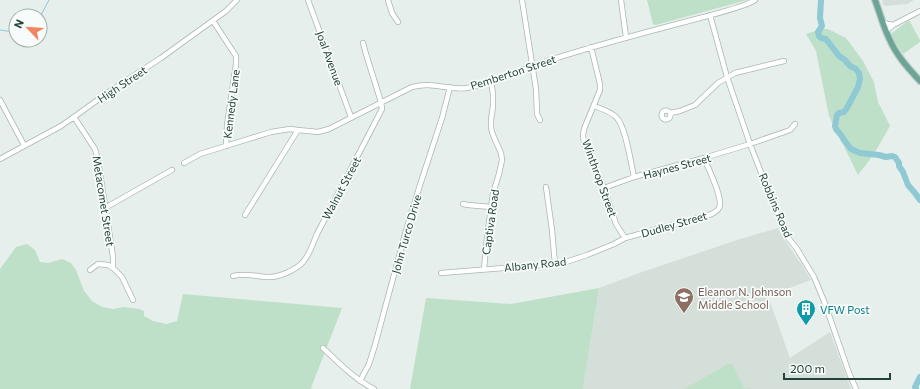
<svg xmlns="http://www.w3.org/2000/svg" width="920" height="389" font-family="Commissioner,sans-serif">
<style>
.built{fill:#d4dfda}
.green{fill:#bfe0c8}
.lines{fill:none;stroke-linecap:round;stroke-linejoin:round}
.stream{stroke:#8ec9d4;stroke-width:1}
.river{stroke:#8ec9d4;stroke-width:6}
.minor-casing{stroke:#a8b8b2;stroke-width:6}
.major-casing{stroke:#c2cac8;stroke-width:8}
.minor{stroke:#fff;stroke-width:4.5}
.major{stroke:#6aa596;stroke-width:5.5}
.labels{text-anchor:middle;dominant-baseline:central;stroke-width:3.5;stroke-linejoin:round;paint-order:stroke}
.street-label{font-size:11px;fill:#24423a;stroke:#f7fbf9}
.education-label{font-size:11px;fill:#785e54;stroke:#f7fbf9;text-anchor:start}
.culture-label{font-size:11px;fill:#0d838f;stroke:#f7fbf9;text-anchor:start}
</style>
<rect width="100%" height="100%" fill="#e6efeb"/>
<path class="built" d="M882,0H914L907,4L884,6Z
M778,228L784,239L802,265L811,280L768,296L790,358L830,332L851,389H583L599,288L642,272L740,239Z"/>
<path class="green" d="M647,0H747L656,25L653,24Z
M909,20L920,40V42L903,54L893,39L892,33Z
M821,29H828L846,38L863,61L874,82L878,102L890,126L874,154L858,175L829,116L816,51L806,34Z
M27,244L35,250L40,262L48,263L62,259L71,263L76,270L84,291L92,301L102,307L113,309L124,307L139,309L144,311V316L153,321L166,324L177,321L183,294L342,308L311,388L313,389H0V269L16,247Z
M599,288L583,389H410L426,298L511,304Z
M728,364H732L745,389L750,387L751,389H684Z"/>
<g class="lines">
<path class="stream" d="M40,17L49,0
M0,30L14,32L16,31"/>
<path class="river" d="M821,0L820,18L822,26L818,32L819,36L821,38L826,39L839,56L845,60L850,66L856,69L859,73L860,79L858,87L847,108L844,112L839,113L837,115L835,126L836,129L841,135L844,140L851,149L860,153L879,155L886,157L892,156L895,157L899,163V166L903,172L908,185L915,193L920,200
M916,389L915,387L920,377"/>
<g class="minor-casing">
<path id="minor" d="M308,0L351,117
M388,0L392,13L398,22
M522,0L536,89L537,114L540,120
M621,0L626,37
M710,15L727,77L750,144L781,224L786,235L797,249L814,277L824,301L849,373L856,389
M213,21L236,56V64L227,125L226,146
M883,23L893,25L886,31
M893,25L920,11
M591,47L600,84V90L584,129L583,135L584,143L604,188L616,224L625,238
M0,100L24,145
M594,106C602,109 610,111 616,117C626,126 631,164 634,177
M661.5 115a4.5 4.5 0 1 1 9 0a4.5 4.5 0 1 1-9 0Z
M671,113L680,111L695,105L718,83L735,73L784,61
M74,117L95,149L98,160L113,257V268L122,277L133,300
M0,159L61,126L74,117L110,91L161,58L226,11L237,0
M184,163L200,154L271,132L290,129L298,130L318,132L329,129L412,87C417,86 422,85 427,85C439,85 455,90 467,88C495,82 523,69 550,60C600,44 650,31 700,18C711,15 747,6 755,0
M546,187L552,230L555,264
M604,188L634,177L704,158L750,144L790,130L795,124
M463,204L468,205L491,207
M105,208L172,170
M245,215L298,130
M484,269L487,237L493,193L499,174L502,160L501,153L493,135L491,128V120L493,106V94L491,81
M90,270L98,264L108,265L113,268
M441,273L555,264L566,262L587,255L614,244L625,238L712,214C714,212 718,211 719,208C724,199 708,168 704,158
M233,276C244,273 255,276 267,277C278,278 296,270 303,262C310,254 313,243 317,234L382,109L381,102L366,54L363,43
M323,348C339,363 354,379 374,389
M360,381L369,364L375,345L405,234L420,185L442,118L450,87"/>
</g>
<g class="major-casing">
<path id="major" d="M875,0C880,13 883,26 889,38C896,55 908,68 920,81"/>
</g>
<use href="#minor" class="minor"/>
<use href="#major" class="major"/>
</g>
<defs>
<g id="school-pin" transform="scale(1)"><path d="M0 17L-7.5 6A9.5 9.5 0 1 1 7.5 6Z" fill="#8d6e63" stroke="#f7fbf9"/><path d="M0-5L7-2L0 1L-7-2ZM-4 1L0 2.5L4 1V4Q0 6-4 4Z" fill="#fff"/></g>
<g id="building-pin" transform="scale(1)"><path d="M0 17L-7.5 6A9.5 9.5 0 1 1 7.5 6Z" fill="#0f9aa8" stroke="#f7fbf9"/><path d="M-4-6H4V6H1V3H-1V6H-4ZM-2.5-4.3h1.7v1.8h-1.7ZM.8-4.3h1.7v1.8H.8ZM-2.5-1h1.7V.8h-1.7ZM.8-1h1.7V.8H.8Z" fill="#fff"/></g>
</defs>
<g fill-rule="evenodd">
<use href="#school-pin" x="684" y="297"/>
<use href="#building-pin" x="806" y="309"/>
</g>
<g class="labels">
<g class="street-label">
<text transform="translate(330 58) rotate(70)">Joal Avenue</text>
<text transform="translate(513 72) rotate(-18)">Pemberton Street</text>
<text transform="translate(122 84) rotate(-34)">High Street</text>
<text transform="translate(231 104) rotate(-83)">Kennedy Lane</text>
<text transform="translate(677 166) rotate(-15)">Haynes Street</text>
<text transform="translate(600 178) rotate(70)">Winthrop Street</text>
<text transform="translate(341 188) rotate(-62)">Walnut Street</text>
<text transform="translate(104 201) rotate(81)">Metacomet Street</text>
<text transform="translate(776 205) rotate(67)">Robbins Road</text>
<text transform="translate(490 222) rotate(-82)">Captiva Road</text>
<text transform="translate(674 224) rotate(-16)">Dudley Street</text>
<text transform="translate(406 234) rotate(-74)">John Turco Drive</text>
<text transform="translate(535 264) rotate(-6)">Albany Road</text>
</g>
<g class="education-label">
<text x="698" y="291">Eleanor N. Johnson<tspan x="698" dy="13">Middle School</tspan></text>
</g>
<g class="culture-label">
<text x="820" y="309">VFW Post</text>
</g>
</g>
<g transform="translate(28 28) rotate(295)"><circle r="19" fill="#f7fbf9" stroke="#a3b1ad"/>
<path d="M0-3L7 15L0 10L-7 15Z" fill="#f4845f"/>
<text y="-6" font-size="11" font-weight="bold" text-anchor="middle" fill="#24423a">N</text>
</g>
<path d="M784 373v6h106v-6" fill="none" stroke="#24423a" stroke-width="2"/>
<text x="790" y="373" font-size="12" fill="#24423a" stroke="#f7fbf9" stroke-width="3" paint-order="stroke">200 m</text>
</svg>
